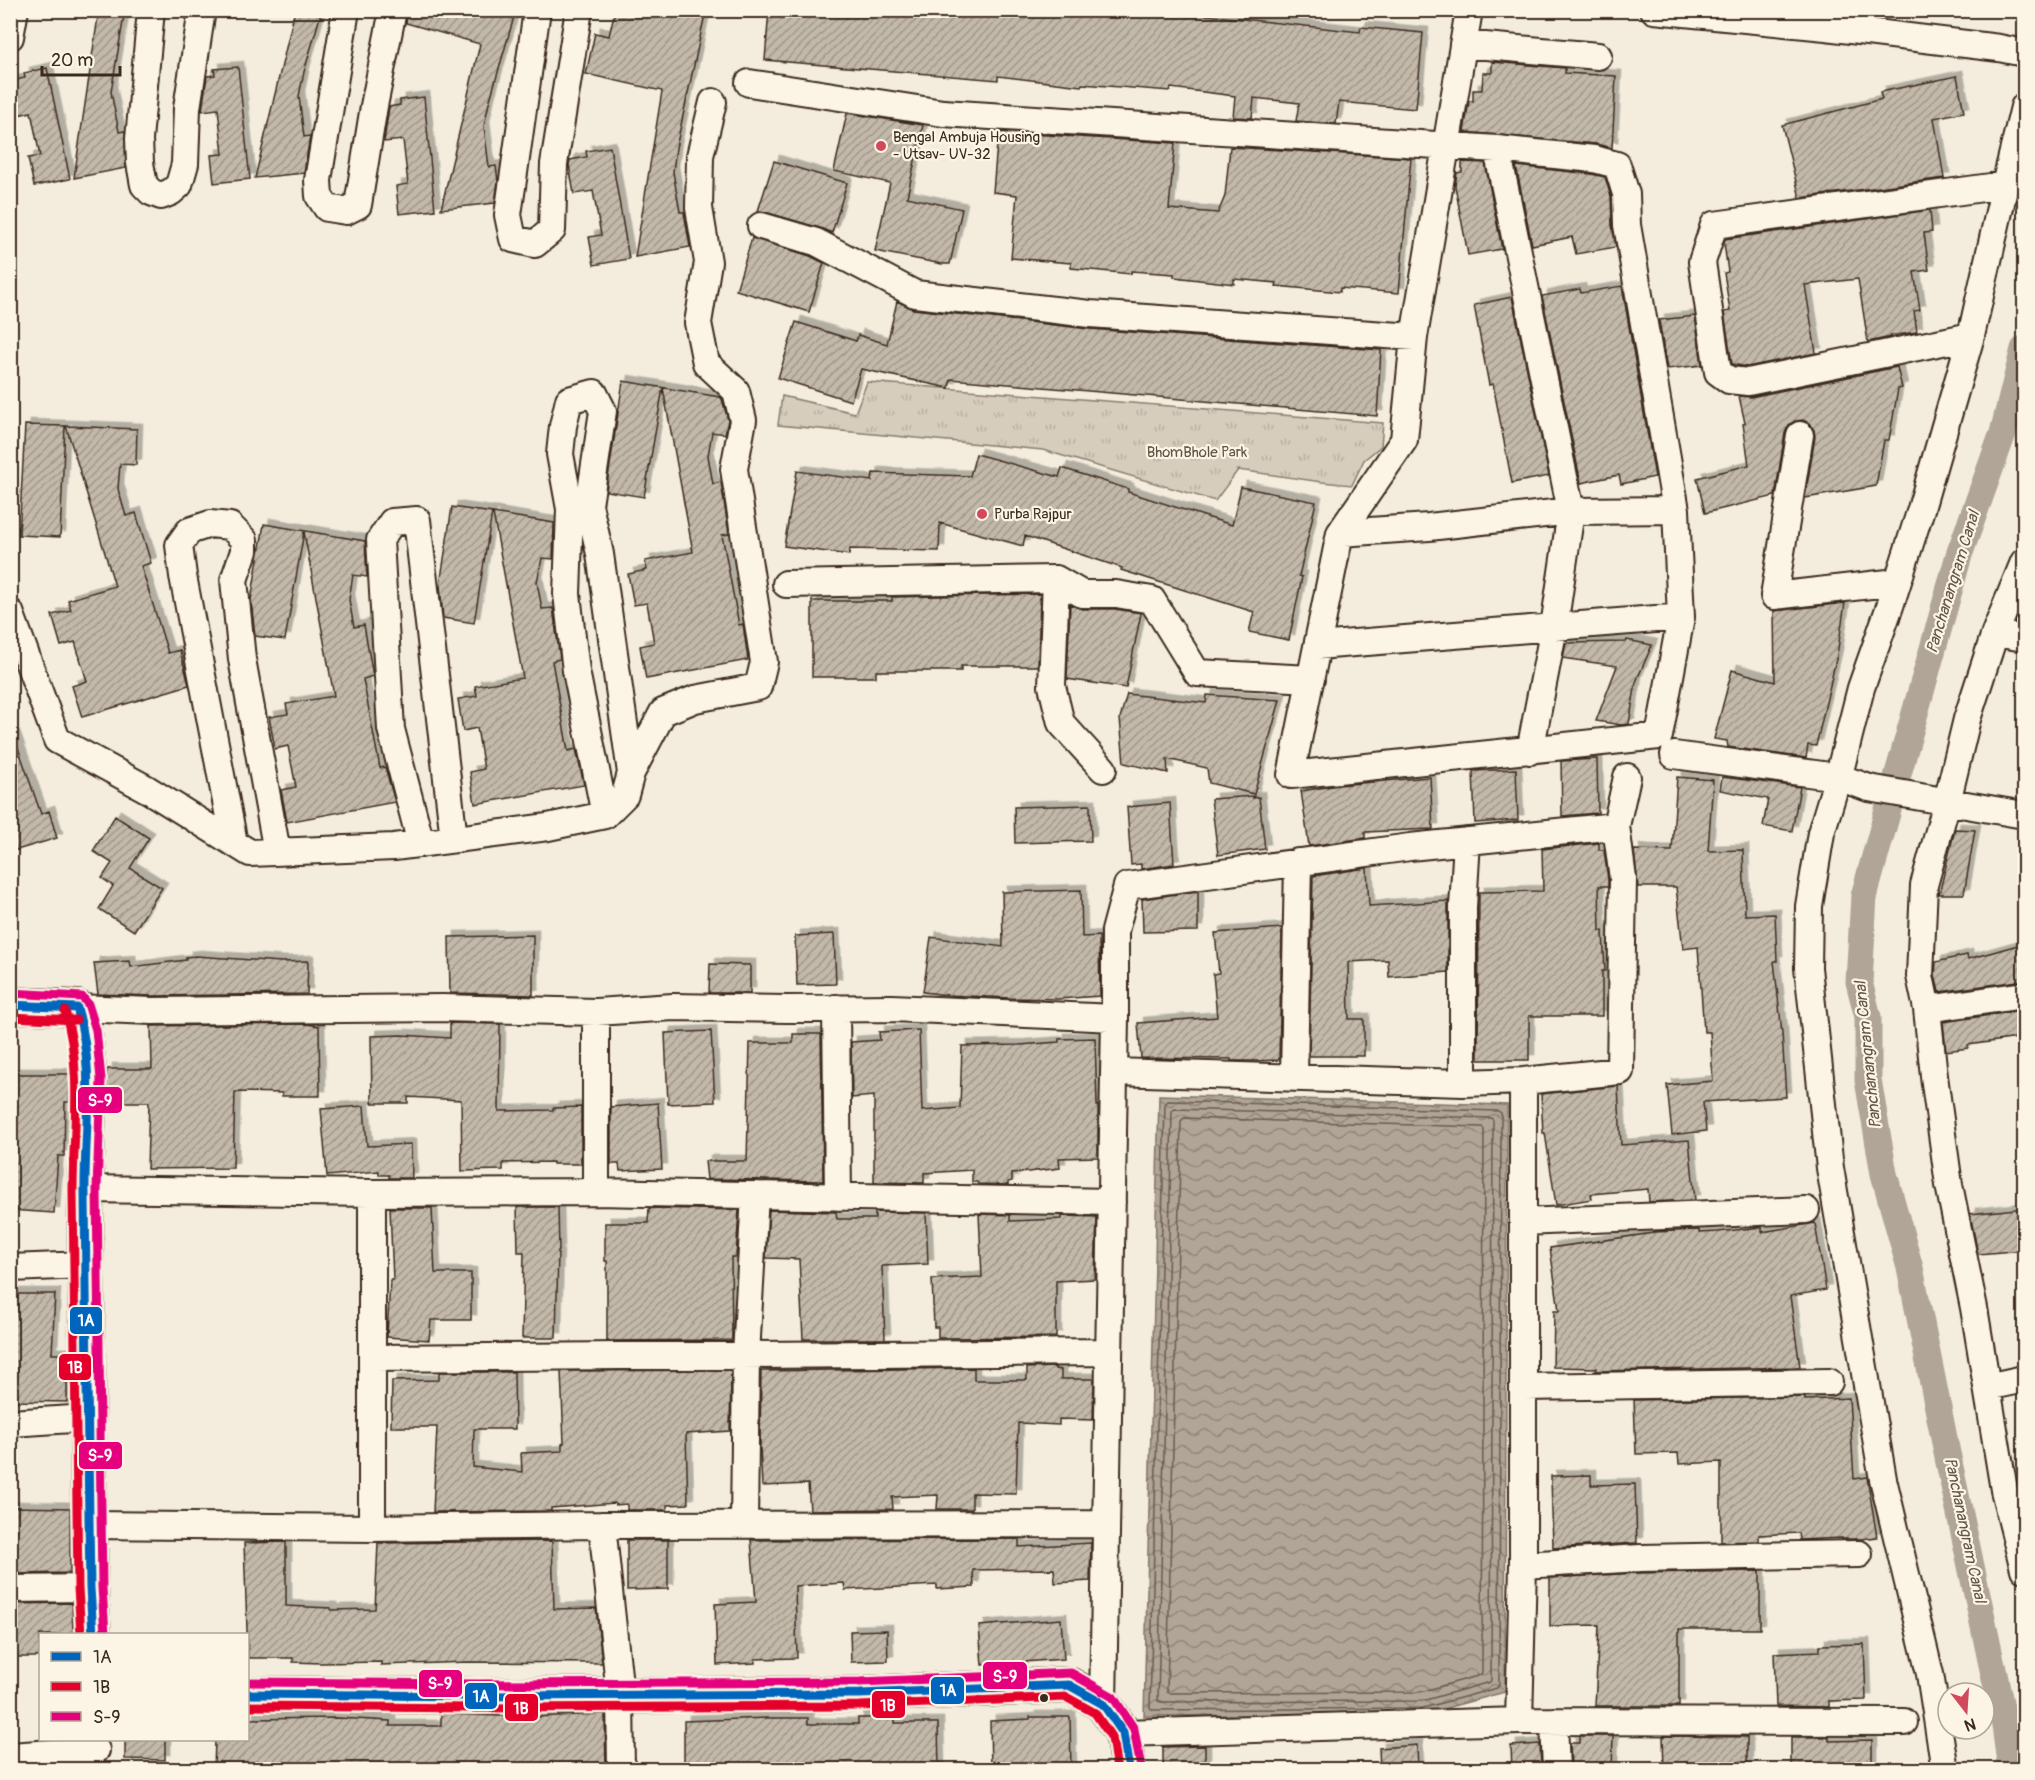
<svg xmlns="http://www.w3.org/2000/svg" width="2035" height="1780" font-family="Pangolin,sans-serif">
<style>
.park{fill:url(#park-tufts);stroke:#887c6e;stroke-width:1.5}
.water{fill:url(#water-waves);stroke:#817466;stroke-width:1.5}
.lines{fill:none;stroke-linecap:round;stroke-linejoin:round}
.shore{stroke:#6a5b4e;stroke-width:1.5}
.canal{stroke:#b0a596;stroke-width:27}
.building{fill:url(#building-hatch);stroke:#3b2a1e;stroke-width:1.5;filter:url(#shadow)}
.street-casing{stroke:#3b2a1e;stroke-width:30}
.secondary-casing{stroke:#3b2a1e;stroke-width:38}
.street{stroke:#fcf5e5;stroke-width:26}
.secondary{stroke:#fcf5e5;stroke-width:33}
.bus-1-casing{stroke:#fcf5e5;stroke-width:14}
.bus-2-casing{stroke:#fcf5e5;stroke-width:14}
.bus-3-casing{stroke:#fcf5e5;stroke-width:14}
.bus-1{stroke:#0065bd;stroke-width:9}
.bus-2{stroke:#e4002b;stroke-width:9}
.bus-3{stroke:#e5007d;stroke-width:9}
.poi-dot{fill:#d1495b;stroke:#fcf5e5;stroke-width:2}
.bus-dot{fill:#3b2a1e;stroke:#fcf5e5;stroke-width:2}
.labels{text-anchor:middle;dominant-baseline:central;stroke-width:4.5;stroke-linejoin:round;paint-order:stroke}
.poi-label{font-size:15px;fill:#3b2a1e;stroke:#fcf5e5;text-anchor:start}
.park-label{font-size:15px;fill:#625346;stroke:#fcf5e5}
.water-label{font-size:16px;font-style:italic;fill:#645548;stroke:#fcf5e5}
.line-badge{stroke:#fcf5e5;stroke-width:2}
.badge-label{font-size:16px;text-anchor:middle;font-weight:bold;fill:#fff}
</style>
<defs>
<pattern id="park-tufts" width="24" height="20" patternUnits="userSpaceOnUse" patternTransform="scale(1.5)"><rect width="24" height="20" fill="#d6cdbd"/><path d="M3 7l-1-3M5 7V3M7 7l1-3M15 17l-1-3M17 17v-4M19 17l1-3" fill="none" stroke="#b9b0a2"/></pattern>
<pattern id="water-waves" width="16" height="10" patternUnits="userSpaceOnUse" patternTransform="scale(1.5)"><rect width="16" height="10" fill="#b0a596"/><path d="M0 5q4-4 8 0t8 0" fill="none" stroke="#90877a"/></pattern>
<pattern id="building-hatch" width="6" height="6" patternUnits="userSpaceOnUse" patternTransform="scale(1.5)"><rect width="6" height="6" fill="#c3b9aa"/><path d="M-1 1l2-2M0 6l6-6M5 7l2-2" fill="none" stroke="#a0978a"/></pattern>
<filter id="shadow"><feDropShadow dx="5.5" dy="-5.5" stdDeviation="0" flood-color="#0004"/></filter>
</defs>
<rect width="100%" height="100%" fill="#f4eddd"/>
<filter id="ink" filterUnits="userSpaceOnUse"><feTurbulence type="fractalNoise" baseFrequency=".0167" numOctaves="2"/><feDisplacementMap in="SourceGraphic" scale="12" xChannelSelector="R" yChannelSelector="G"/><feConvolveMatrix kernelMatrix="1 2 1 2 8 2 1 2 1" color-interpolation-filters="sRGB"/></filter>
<g filter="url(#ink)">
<path class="park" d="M867,382L1383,423L1381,446L1364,460L1352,485L1322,482L1238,470L1215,501L1043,450L778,425L782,396L855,413Z"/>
<path class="water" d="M1159,1095L1507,1105L1505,1692L1424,1714L1144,1716Z"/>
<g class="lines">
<path class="shore" d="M1168,1101L1498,1111L1501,1113L1499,1685L1497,1688L1423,1708L1153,1710L1150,1708L1165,1104Z
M1175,1109L1491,1118L1493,1120L1491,1680L1490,1682L1422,1701L1161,1702L1158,1701L1172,1111Z
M1184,1118L1482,1127L1484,1129L1482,1673L1481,1675L1420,1692L1170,1693L1167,1692L1181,1121Z"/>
<path class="canal" d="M2011,1770L2005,1726L1947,1453L1910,1268L1884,1174L1868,1080V1017L1859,982L1864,896L1959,555L2003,433L2024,349"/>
</g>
<path class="building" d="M99,10H125L111,92L119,132L125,131L126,168L74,178Z
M295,10H322L304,72L299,96L304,137L310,136L304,173L255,178Z
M408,10H516L489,103L484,126L489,167L496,166L498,181L495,203L441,209L480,44L406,23Z
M615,10H706L676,148L673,172L680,212H684L690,247L635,257L662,91L586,74L595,33L609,36Z
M769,10H1125L1196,16V14L1360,32L1361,27L1423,33L1416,109L1339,102L1336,124L1296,121L1299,103L1254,98L1252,118L1233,117L1235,96L1171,88L1170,91L1082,84L1081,86L998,76V80L765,60Z
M1492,62L1565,68V73L1616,76L1612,148L1596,144L1464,132L1469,101H1473V90H1482L1483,73H1492Z
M238,67L250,179L214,183L211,155L223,154L218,109L202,111L207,76L215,75L214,69Z
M47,68L70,179L34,186L28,158L40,156L31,112L10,117V81L25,78L24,73Z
M1957,76L1964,112L1934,118L1944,178L1800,198L1782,125L1882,99L1880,92Z
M424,97L435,210L399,214L396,186L408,184L403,140L384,142L389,107L400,105V100Z
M847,113L923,125L907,197L962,209L950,264H942L875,251L890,183L834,171Z
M998,132L1175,143L1169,209L1218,213L1225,196L1230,147L1411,158L1399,293L1340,288V292L1276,286L1277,283L1234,279V284L1174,277V274L1131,271V274L1071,268V263L1011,258L1017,195L993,192Z
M610,147L629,259L594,265L589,237L601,235L593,191L574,194L569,165L570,160L587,157L586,151Z
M774,161L847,183L832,233L820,228L765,212L758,211Z
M1462,162L1485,163L1502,249L1468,255L1455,186L1457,173L1462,172Z
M1516,166L1591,174L1605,177L1611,197L1612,225L1616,247L1576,254L1572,237L1532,245Z
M1930,210L1932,232L1924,233L1929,270L1914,272L1920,310L1914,311L1917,332L1890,336L1891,337L1868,342L1858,279L1805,285L1816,353L1747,367L1732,364L1724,312L1730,311L1724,273L1728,272L1724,243L1725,239Z
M752,238L810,256L824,263L809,312L736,290Z
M1622,286L1655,477L1621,484L1619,475L1581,483L1542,296L1580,289L1581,293Z
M1512,297L1549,476L1512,483L1493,384L1489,385L1474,305Z
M897,301L913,309L1089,329L1381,350L1377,416L951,379L949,388L861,369L851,401L778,378L796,322L856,341L858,335L887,344Z
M1695,316L1702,365L1667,369L1659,320Z
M1897,367L1902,388L1898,389L1889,440H1884L1876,486L1805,498L1815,437L1814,430L1809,423L1803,420L1795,421L1789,425L1785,433L1775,496L1705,513L1697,478L1749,465L1743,424L1745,423L1739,396L1751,397Z
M623,381L720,397L722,399L728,420L725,434L712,432L708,456L713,484L721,482L729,534L722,535L739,625L743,624L748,660L646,679L640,646L654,643L647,603L634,605L628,574L647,570L645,561L693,552L663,388L644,497L606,491Z
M25,425L65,426L60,537L19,535Z
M66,426L137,429L136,465L120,464L118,489L126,516L136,513L151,563L141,566L168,653L180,650L189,685L82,717L72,686L87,681L75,642L61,646L52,615L71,610L68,600L115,586Z
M976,454L1059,477L1062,468L1128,489V492L1232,525L1241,487L1316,502L1299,576L1302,577L1289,640L1249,632L1254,612L1121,570L1122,568L1025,536L1023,546L940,523L939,551L850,549L849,555L784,546L797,471L872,481L873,473L970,476Z
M452,507L492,513L474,623L443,618L440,585Z
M493,513L554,523L553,559L542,558L537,582L542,609L553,608L560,659L552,661L568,751L576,749L584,785L475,804L470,772L484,769L477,728L463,731L458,699L477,696L475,686L523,678Z
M264,524L365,541L367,577L353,575L349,600L354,627L364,625L373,676L363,679L380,768L385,767L395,802L287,822L281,790L296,787L288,746L275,749L269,717L288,714L286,704L334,696L304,532L285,640L255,636L251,600Z
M1040,594L1038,666H961V671H876V677H812V601H892V597Z
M1845,603L1837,655L1816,746L1808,745L1806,758L1728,747L1727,741L1714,739L1732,670L1775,682L1774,611Z
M1070,604L1082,609H1115L1141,613L1126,688L1067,679Z
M1627,640L1652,645L1636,682L1629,724L1621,725L1596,721L1617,666L1563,658L1566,643L1626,642Z
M1127,694L1206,703L1207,695L1280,700L1254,794L1209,783L1207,768L1167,759L1168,773L1124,763L1120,718Z
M10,736H14L41,814L49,811L57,838L10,852Z
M1597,759L1598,813L1562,816L1561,761Z
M1516,769L1518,820L1475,823L1473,771Z
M1430,777L1433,829L1365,832V838L1309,846L1301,791L1339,785Z
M1677,777L1713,780L1708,851L1743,850L1745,915L1775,914L1777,961H1774L1782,1033L1786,1097L1703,1102L1706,1131L1672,1135L1667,1085L1713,1081L1710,1032H1704L1698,947L1683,949L1676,887H1638L1634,850L1672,851Z
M1722,777L1800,787L1792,831L1763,826L1768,799L1720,790Z
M1254,796L1253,798L1259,797L1265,849L1218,855L1211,799Z
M1170,803L1174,864L1141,869V864L1131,865L1127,807Z
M1090,805L1091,841L1015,843L1014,807Z
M115,816L149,838L130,868L162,888L134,931L99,909L113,886L102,878L112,863L93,851Z
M1955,829L1975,830L1964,894H1939Z
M1599,843V850H1604L1608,880V886H1599L1600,931H1603L1605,971H1602V1016H1529V1060H1478L1479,892L1543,891L1542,849Z
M1367,868L1369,906L1448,901V972L1389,977L1388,960L1348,962L1349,1019H1364V1056H1309L1313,876Z
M1081,890L1082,937L1099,936L1100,996L1058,999L1010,998L947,995L923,992L931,937L1003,947L1002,892Z
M1198,891V931L1143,932L1142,899Z
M1282,928L1279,1060L1253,1061H1231V1059L1141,1058L1138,1023L1217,1017L1213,974L1219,973L1215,933Z
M834,934L836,984L797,985L795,936Z
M533,935V995L450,993L449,937Z
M2018,945L2020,953L2025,952V980L1939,992L1935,975L1936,962L1967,955L1968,959Z
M196,956L281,962L308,961L307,994L152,996L98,994L94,963L130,961L131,967L186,960V957Z
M710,964L750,965V993H709Z
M2025,1010V1037L1968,1045V1048L1946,1051L1943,1022Z
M450,1023L500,1024L499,1111L553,1110V1108L581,1107V1164H553V1162L503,1163V1170L462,1171L461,1100L408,1097V1103H372L371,1036L401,1035L450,1038Z
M306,1024L319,1026L320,1096H282V1093L235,1092L233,1168L147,1169L149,1102H107V1069H152L151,1026Z
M919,1030L922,1111L960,1108L962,1046L1019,1045L1059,1042V1039L1095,1038L1097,1106H1098V1157L1059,1158L1060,1168L1012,1174V1181L1008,1182V1185L978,1184L977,1182H972V1170L924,1173V1183L874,1182V1096L852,1098L851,1042L880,1040L879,1032Z
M711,1031L715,1102L668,1104L665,1033Z
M793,1034H821L823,1181L707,1179L705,1161H747L750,1043H793Z
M10,1074H70L69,1102H65L64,1156H58L54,1213L10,1210Z
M1618,1086L1621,1145L1689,1140L1695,1200L1649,1202L1648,1189L1591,1194L1592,1199L1556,1205L1545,1133H1543L1541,1094Z
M658,1103L662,1169L620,1171L619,1164H611V1107Z
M364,1106L367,1146L411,1144L412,1178H389V1175H379V1171L327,1176L321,1109Z
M517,1207H558L559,1251H558L556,1338H522L524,1252H518Z
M390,1208H432L435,1273H471V1320H431L429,1340L387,1337L390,1280H393Z
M649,1208L739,1210L736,1257H731L732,1340L607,1341V1261H605V1223H648Z
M2025,1208V1250L1978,1254L1970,1214Z
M769,1210L836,1212L837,1219H875V1212L926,1213L928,1264L882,1266L885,1339H803L799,1259L766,1258Z
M979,1214L1010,1215V1221L1062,1219V1216L1097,1217L1095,1279L1056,1281V1337L938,1338V1327H934L932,1279L982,1277Z
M1815,1223L1826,1290L1790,1296L1800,1367L1596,1371V1368L1553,1367L1554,1311H1559L1550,1248L1653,1233V1232L1699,1230V1233L1718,1232L1762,1227V1232Z
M10,1294H55L52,1354H67V1402L10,1401Z
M1055,1367V1369L1061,1370V1379H1094L1093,1420L1059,1419V1425L1018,1423L1016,1494L972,1493V1509H937L938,1495L892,1497L893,1509L810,1510L808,1484L762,1486L760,1447L761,1371L974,1368V1380H1027V1368Z
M731,1370L730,1431L686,1434L688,1504L667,1505V1510H627V1504L615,1505V1503L551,1508V1511L433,1512L437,1427H391L392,1381L439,1380V1372H514L515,1429H474L473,1467L522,1472L521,1453L562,1451V1444L564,1443L561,1371Z
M1805,1397V1400L1849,1398L1854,1479L1867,1477L1877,1537L1861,1539H1842V1538L1800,1540L1799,1533L1759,1535V1541L1721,1542V1462L1679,1464L1678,1453L1636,1454L1634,1400Z
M1591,1475V1485L1635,1484L1637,1543L1553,1548L1551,1476Z
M10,1507L70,1508V1573L10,1574Z
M1019,1539V1547L1091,1543L1090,1581L1055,1583L1054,1569L973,1570L974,1587L937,1589V1585L845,1590L844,1583L795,1586L797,1658L755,1659V1663L717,1665L715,1604L756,1602L751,1540Z
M627,1540H668V1589L627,1590Z
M552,1541L554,1609L596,1608L602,1663L468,1662L381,1665V1662L321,1663L293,1662V1658H248L244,1543L286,1542V1606L331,1608V1610L375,1609L378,1543Z
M1760,1571V1629H1679V1706H1595L1599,1625L1550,1626V1578L1638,1573Z
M72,1603L73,1635H40V1657H10V1604Z
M1061,1619L1064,1659L982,1665L979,1626Z
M887,1630L888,1661L851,1662L850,1631Z
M1864,1644L1866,1700L1829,1701V1707L1776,1706L1774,1653L1820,1651V1645Z
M441,1714L532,1717L605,1714L606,1770H214L215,1740H248V1719L338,1718L390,1721V1726H441Z
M1030,1717H1070L1071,1770H991L990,1721L1030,1719Z
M768,1718H808V1724H858V1718H895V1723H938L939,1770H768V1766L722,1765V1770H684V1721Z
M1580,1736H1613L1612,1770H1571L1570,1743H1580Z
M1663,1736L1747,1737V1770H1664Z
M1791,1737H1829V1741L1872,1740V1770H1791Z
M125,1740H165V1760L125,1759Z
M1540,1744L1541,1770H1512L1511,1746Z
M1417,1745L1418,1770H1380L1379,1748Z
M1205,1746V1770H1163V1747Z"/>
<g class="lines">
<g class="street-casing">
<path id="street" d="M151,10L139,139L140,163L144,185L151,192L161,196L171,192L179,185L185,164L187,108L202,10
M346,10L318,180L319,196L327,208L346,211L358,205L374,106L393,10
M537,10L508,215L513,239L535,244L552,230L554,164L579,10
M1654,10L1826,27L1999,48L2024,53
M10,37L15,10
M1463,44L1598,56
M749,83L943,113L1497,149L1594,159L1617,165L1626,194L1627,225L1676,510
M1497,149L1571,511L1554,627L1530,751
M761,226L816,242L915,294L1090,314L1414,337
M1971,336L1748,382L1729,380L1718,372L1702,262L1714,225L2005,185
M1800,435L1774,596L1897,582
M1340,533L1429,527L1571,511L1676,510L1681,617L1659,736L1291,775L1340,533L1404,440L1414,337L1469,10
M2024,562L1995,633L1967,719L1947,802L1924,885L1920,976L1927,1009L1934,1076L1949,1185L1974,1308L2004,1490L2024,1569
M1056,579L1052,686L1061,723L1103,769
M786,584L1056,579L1082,594H1116L1152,600L1197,673L1311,679
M10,612L57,740L147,789L250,853L394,847L548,827L605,815L625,795L631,773L663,712L695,699L758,687L764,662L734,469L743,420L736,391L706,363L698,323L708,262L699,208L700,156L713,102
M1995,633L2024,638
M1317,646L1681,617
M1674,755L1838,777L1869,788L2024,815
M605,815L576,671L567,594L570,509L560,454L563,426L569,400L594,393L603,411L589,505L600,554L631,773
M1616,826L1627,777
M234,843L183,576L179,545L189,531L210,524L230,526L244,540V551L234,580L242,659L277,852
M421,844L391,729L380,540L392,522L417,520L454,839
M77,1008L152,1011L442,1008L596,1012L673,1007L787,1009L892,1008L1115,1018L1103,1704
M836,1008L838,1197
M1927,1009L2024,995
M596,1012V1192
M1114,1072L1463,1083L1523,1081L1620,1071L1623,879L1616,826L1410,847L1127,886L1115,931V1018
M1294,1077L1298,862
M1463,1083V907L1467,841
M85,1189L372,1193L596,1192L1112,1202
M1523,1222L1806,1210
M10,1268L86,1265
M372,1358L1109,1352
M1524,1387L1829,1382
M1987,1387L2024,1379
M10,1423L88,1418
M90,1525L372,1528V1193
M602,1525L620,1694L621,1770
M744,1525L746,1355L755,1195
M372,1528L602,1525L1106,1524
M1523,1565L1641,1558L1859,1554
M10,1589L90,1588
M1519,1721L1904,1722
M1554,1721L1556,1770
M1123,1733L1519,1721L1523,1565V1081
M10,1756L96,1750
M1945,1770L1930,1674L1883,1479L1830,1168L1808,968L1809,906L1821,833L1841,767L1861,688L1890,606L1921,509L1971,336L2005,185L2024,107"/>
</g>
<g class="secondary-casing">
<path id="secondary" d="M10,1005L77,1008L84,1032L89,1079L85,1189L90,1588L93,1634
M248,1694L478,1696L860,1694L1069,1685L1103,1704L1123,1733L1129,1770"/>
</g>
<use href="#street" class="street"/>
<use href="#secondary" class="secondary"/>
<g class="bus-1-casing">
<path id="bus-1" d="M10,1005L77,1008
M77,1008C96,1072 84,1128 85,1193C86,1325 88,1456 90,1588L93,1634
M248,1694L478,1696L860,1694L1069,1685L1103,1704L1123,1733L1129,1770"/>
</g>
<g class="bus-2-casing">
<path id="bus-2" d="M65,1011C83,1072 73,1130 73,1192C74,1324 76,1456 78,1588L81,1634
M10,1017L76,1020
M248,1706L478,1708L860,1706L1066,1697L1095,1713L1112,1738L1117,1770"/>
</g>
<g class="bus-3-casing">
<path id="bus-3" d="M11,993L82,997L88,1004L96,1030L101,1079L97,1189L102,1588L105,1633
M248,1682L478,1684L860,1682L1071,1673L1113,1697L1134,1729L1141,1768"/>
</g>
<use href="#bus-1" class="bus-1"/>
<use href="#bus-2" class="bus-2"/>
<use href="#bus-3" class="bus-3"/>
</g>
</g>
<g class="poi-dot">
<circle cx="881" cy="146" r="6"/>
<circle cx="982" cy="514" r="6"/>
</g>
<circle class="bus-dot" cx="1044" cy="1698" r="5"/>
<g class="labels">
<g class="poi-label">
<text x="893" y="137">Bengal Ambuja Housing<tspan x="893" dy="17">- Utsav- UV-32</tspan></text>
<text x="994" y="514">Purba Rajpur</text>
</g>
<g class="park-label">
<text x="1197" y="452">BhomBhole Park</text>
</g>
<g class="water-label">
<text transform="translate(1953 582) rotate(-73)">Panchanangram Canal</text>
<text transform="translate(1868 1055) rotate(-96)">Panchanangram Canal</text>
<text transform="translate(1965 1530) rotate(78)">Panchanangram Canal</text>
</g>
</g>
<g class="line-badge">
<rect x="77" y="1086" width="46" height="28" rx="6" fill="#e5007d"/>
<rect x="69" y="1306" width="34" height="29" rx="6" fill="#0065bd"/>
<rect x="58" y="1353" width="34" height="28" rx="6" fill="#e4002b"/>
<rect x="78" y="1441" width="45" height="29" rx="6" fill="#e5007d"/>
<rect x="982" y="1661" width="46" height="29" rx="6" fill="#e5007d"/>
<rect x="418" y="1669" width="45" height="29" rx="6" fill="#e5007d"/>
<rect x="930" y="1676" width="35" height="29" rx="6" fill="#0065bd"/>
<rect x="464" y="1682" width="34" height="28" rx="6" fill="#0065bd"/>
<rect x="871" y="1690" width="35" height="29" rx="6" fill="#e4002b"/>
<rect x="504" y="1693" width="35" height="29" rx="6" fill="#e4002b"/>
</g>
<g class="badge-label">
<text x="100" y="1106">S-9</text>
<text x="86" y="1326">1A</text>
<text x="75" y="1373">1B</text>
<text x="100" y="1461">S-9</text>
<text x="1005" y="1682">S-9</text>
<text x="440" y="1689">S-9</text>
<text x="948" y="1696">1A</text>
<text x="481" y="1702">1A</text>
<text x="888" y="1711">1B</text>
<text x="521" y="1714">1B</text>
</g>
<rect width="2035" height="1780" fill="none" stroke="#fcf5e5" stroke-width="36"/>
<rect x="18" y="18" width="1999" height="1744" fill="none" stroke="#3b2a1e" stroke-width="2" filter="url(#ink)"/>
<rect x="39" y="1633" width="210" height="108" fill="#fcf5e5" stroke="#afa495" stroke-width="1.5"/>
<rect x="51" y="1652" width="30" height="9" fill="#0065bd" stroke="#afa495" stroke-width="1.5"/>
<text x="93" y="1663" font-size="18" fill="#3b2a1e">1A</text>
<rect x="51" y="1682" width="30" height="9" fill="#e4002b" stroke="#afa495" stroke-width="1.5"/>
<text x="93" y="1693" font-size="18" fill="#3b2a1e">1B</text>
<rect x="51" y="1712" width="30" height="9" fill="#e5007d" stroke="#afa495" stroke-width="1.5"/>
<text x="93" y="1723" font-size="18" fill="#3b2a1e">S-9</text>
<g transform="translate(1966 1711) rotate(163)"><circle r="28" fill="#fcf5e5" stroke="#afa495" stroke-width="1.5"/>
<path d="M0-4.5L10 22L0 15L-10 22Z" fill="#d1495b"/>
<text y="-9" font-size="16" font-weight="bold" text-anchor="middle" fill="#3b2a1e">N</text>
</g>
<path d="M42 66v9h78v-9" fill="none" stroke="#3b2a1e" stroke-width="3"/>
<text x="51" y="66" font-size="18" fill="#3b2a1e" stroke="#fcf5e5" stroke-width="4.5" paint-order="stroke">20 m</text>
</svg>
